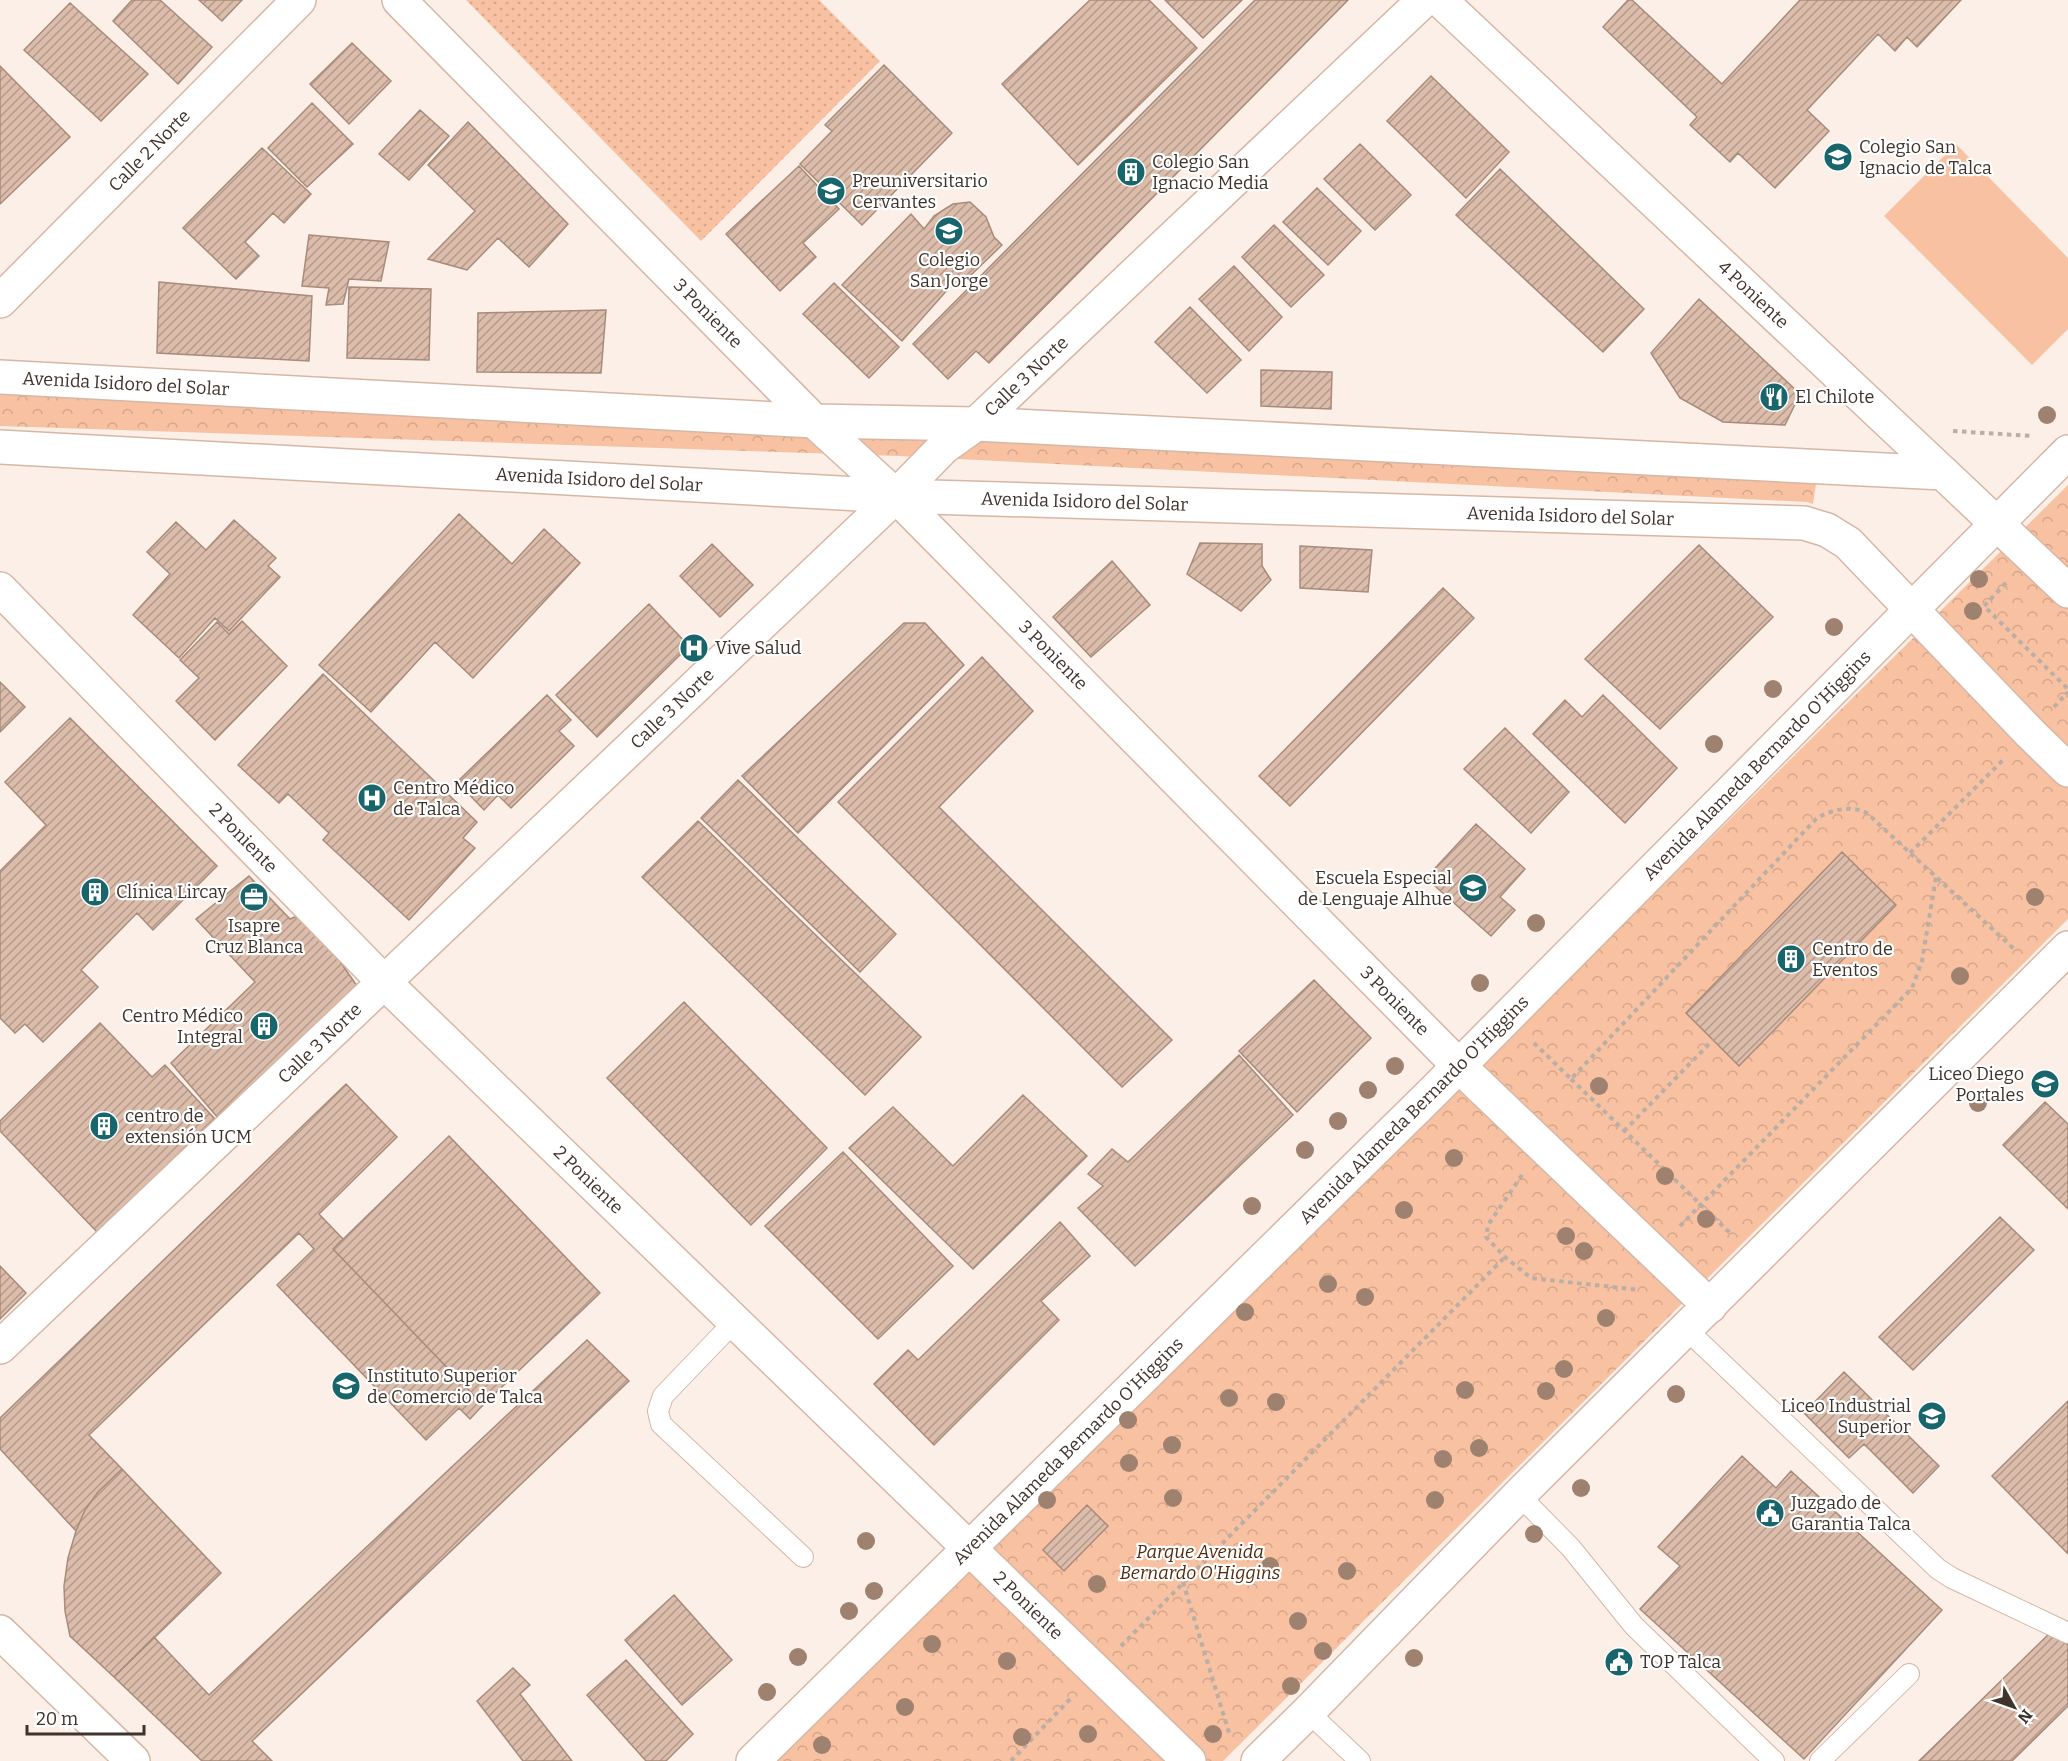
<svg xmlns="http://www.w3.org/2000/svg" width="2068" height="1761" font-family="Bitter,serif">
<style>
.grass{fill:url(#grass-dots)}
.park{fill:url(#park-crowns)}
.pitch{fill:#f8c1a1}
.building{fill:url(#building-hatch);stroke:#a88b7a;stroke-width:1.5}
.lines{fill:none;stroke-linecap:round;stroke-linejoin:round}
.lane-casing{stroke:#d6b7a5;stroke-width:22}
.street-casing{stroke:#d6b7a5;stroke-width:36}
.secondary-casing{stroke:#d6b7a5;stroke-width:36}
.primary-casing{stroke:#d6b7a5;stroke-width:36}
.path{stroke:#baaea6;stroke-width:4;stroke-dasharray:4.5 4.5;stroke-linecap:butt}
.lane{stroke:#fff;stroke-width:20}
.street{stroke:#fff;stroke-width:33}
.secondary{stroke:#fff;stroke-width:33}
.primary{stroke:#fff;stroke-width:33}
.tree{fill:#9e826f}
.labels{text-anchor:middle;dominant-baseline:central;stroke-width:4.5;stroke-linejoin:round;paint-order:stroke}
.poi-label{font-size:18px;fill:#3f332c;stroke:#fff;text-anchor:start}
.street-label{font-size:18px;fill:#3f332c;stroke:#fff}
.park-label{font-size:18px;font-style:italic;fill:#51290d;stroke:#fff}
</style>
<defs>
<pattern id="grass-dots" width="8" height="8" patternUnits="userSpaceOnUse" patternTransform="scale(1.5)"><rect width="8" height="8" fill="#f8c1a1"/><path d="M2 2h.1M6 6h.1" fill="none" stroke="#d6a68b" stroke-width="1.8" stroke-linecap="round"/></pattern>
<pattern id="park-crowns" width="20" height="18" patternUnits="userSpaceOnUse" patternTransform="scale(1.5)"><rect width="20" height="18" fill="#f8c1a1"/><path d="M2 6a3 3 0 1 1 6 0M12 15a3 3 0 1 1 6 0" fill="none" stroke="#d6a68b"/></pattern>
<pattern id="building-hatch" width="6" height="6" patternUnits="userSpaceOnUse" patternTransform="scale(1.5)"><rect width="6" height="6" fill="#dcbdab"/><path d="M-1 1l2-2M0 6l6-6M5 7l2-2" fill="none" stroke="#b49a8b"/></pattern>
</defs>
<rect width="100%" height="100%" fill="#fcefe7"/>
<path class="grass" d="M466,0H819L880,61L701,241Z"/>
<path class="park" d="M0,391L968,433L1816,484L1813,504L1807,502L899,456L0,426Z
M2068,485V919L1223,1761H777Z"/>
<path class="pitch" d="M1956,144L2068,258V329L2032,365L1884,216Z"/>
<path class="building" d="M132,0H160L212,47L178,84L113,21Z
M199,0H242L222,21Z
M1090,0H1149L1197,48L1078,165L1002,84Z
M1165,0H1242L1203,38Z
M1255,0H1348L989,363L976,351L948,379L913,344Z
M1628,0H1632L1722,84L1800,0H1961L1917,47L1907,37L1895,51L1878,34L1807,110L1829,131L1775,188L1738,153L1730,162L1690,125L1697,117L1603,27Z
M70,3L148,74L101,121L24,50Z
M352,43L391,81L349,124L310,84Z
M884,65L952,133L862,225L800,164L832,131L825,125Z
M0,66L70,137L0,204Z
M1431,76L1509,152L1466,198L1387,121Z
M312,103L353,144L307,187L268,148Z
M420,110L449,136L409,180L379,154Z
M468,122L568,224L529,267L498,238L467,270L428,259L475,211L428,165Z
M1360,144L1411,195L1375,230L1324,179Z
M262,148L311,194L284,223L273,213L245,242L259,256L236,279L183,228Z
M799,166L839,209L803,243L816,257L780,291L726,234Z
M1500,169L1644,309L1603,352L1456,215Z
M1317,188L1361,231L1328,265L1283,222Z
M970,202L986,217L994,237L1002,245L969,277L949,288L902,341L842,285L911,214L924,229L934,216L945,209L953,204Z
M1274,225L1324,275L1291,307L1242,257Z
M309,235L389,242L381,281L349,279L343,304L326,305L329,288L302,286Z
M1234,266L1282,317L1249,351L1199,299Z
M159,282L312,296L309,361L157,353Z
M834,283L899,347L869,378L803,314Z
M349,287L431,289L429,360L347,358Z
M1699,299L1800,394L1785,425L1723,422L1680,398L1651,353Z
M1190,307L1241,360L1207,393L1155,342Z
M606,310L601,373L477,372L478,313Z
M1261,370L1332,372L1331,409L1261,406Z
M459,514L512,564L544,529L580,563L473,678L435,642L371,712L319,665Z
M234,520L276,558L268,566L280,577L229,631L215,618L179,658L133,615L170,574L147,552L176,522L206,550Z
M1200,543L1262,544V566L1271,580L1241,611L1187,574Z
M712,544L753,585L720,617L680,576Z
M1699,545L1773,617L1660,729L1585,659Z
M1300,546L1372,550L1368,592L1300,588Z
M1112,561L1150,605L1091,657L1053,617Z
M1443,588L1474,618L1290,806L1259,776Z
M649,604L689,646L597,737L556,695Z
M242,621L287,666L215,740L176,701L199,678L180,660L217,622L229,634Z
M904,623H925L964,665L798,833L742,776Z
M982,657L1033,711L939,807L1172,1040L1122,1087L838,802Z
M323,674L477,822L463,838L475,848L409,920L323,840L329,833L288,794L279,803L238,765Z
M0,682L25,707L0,732Z
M547,695L571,720L559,731L574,746L511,808L498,795L484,810L457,782Z
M1603,695L1677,768L1625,823L1533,734L1565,700L1582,717Z
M70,718L217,866L153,930L137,913L81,970L98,987L43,1042L25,1024L15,1033L0,1018V871L46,825L5,782Z
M1505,728L1569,792L1531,833L1464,769Z
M738,780L896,934L860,972L701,818Z
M698,821L921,1037L865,1095L642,877Z
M1476,824L1525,869L1500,897L1515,910L1491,936L1426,878Z
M1842,852L1896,905L1739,1066L1686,1013Z
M249,876L290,919L300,915L335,954L359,989L218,1118L171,1063L255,982L196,919Z
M1314,980L1371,1038L1297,1112L1239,1051Z
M684,1002L827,1148L751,1225L607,1078Z
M100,1023L152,1077L165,1065L215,1119L97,1232L0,1131V1121Z
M1239,1055L1293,1115L1135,1266L1078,1208L1103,1186L1088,1174L1112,1149L1128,1162Z
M346,1084L397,1137L319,1214L343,1239L333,1249L483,1405L470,1419L459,1408L426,1440L277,1285L314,1249L299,1233L89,1435L122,1469L98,1492L85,1510L76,1531L0,1449V1418Z
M1023,1095L1087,1156L973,1269L849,1148L893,1107L953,1166Z
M2045,1102L2068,1124V1209L2003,1145Z
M449,1136L600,1293L483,1405L333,1249Z
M843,1152L953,1266L878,1339L765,1226Z
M2000,1217L2034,1250L1913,1370L1879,1337Z
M1060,1222L1090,1256L1041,1301L1059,1320L934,1445L874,1384L908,1350L918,1360Z
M0,1266L26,1293L0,1319Z
M587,1340L629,1381L252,1741L272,1761H202L114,1677L154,1637L209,1695Z
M1844,1372L1939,1466L1913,1493L1864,1444L1849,1458L1804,1413Z
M2068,1401V1554L1992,1476Z
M1742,1456L1776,1488L1791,1471L1942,1610L1804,1759L1640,1609L1680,1566L1658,1547Z
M122,1469L221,1573L114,1677L70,1636L65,1611L64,1586L68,1558L76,1531L85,1510L98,1492Z
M1087,1505L1108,1526L1064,1571L1043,1550Z
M674,1595L732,1660L682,1705L625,1640Z
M2053,1630L2068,1645V1706L2012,1761H1919Z
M626,1660L693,1734L666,1761H646L587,1695Z
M513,1668L530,1685L520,1694L572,1761H523L477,1701Z"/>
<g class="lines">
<g class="lane-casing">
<path id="lane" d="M735,1321L663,1396L658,1411L661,1424L803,1557
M1686,1329L1938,1569L1952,1578L2068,1633
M1519,1495L1571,1548L1634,1626L1774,1761
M1308,1712L1360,1761
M1820,1761L1909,1674"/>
</g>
<g class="street-casing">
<g id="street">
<path id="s1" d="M399,0L814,421L896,496L1459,1066L1710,1306"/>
<path id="s2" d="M1440,0L1943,473"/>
<path id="s3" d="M0,301L299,0"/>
<path id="s4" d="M0,589L384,982L1189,1761"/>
<path id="s5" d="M0,1347L896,496L944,447L976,424L1424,0"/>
<path d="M0,1632L133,1761"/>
</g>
</g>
<g class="secondary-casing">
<g id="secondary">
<path id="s6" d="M0,377L814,421L976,424L1943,473L2068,591"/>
<path id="s7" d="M0,447L896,496L1804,523L1827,530L1848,543L2030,733L2068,770"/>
</g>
</g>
<g class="primary-casing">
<g id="primary">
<path id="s8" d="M753,1761L1433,1092L2068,452"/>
<path d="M1258,1761L1308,1712L1519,1495L2068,948"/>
</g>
</g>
<path class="path" d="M1953,431L2032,436
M2006,583L1984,606L2068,689
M2054,707L2068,692
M1910,853L2005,758
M1534,1043L1571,1079L1816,819C1829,810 1854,804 1868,814L2014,949
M1571,1079L1731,1234
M1624,1131L1713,1040
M1522,1175L1488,1225L1486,1237L1505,1257L1531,1278L1639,1290
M1680,1226L1912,988L1922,961L1936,877
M1183,1582L1230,1736
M1121,1646L1505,1257
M1011,1761L1072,1697"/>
<use href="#lane" class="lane"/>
<use href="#street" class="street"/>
<use href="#secondary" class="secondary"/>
<use href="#primary" class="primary"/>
</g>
<g class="tree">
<circle cx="2047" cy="415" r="9"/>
<circle cx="1979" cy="579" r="9"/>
<circle cx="1973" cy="611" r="9"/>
<circle cx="1834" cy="627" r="9"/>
<circle cx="1773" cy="689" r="9"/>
<circle cx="1714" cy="744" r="9"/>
<circle cx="2035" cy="897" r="9"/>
<circle cx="1536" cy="923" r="9"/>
<circle cx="1960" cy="976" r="9"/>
<circle cx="1480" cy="983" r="9"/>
<circle cx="1395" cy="1066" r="9"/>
<circle cx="1599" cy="1086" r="9"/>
<circle cx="1368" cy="1090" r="9"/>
<circle cx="1978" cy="1103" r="9"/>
<circle cx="1338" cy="1121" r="9"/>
<circle cx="1305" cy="1150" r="9"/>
<circle cx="1454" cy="1158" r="9"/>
<circle cx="1665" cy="1176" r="9"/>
<circle cx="1252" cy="1206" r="9"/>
<circle cx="1404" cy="1210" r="9"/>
<circle cx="1706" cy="1219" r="9"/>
<circle cx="1566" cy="1236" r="9"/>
<circle cx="1584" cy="1251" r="9"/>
<circle cx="1328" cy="1284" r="9"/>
<circle cx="1365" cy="1297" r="9"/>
<circle cx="1245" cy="1312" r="9"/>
<circle cx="1606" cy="1318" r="9"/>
<circle cx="1564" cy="1369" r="9"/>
<circle cx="1465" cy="1390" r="9"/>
<circle cx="1546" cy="1391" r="9"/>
<circle cx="1676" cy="1394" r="9"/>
<circle cx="1229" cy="1398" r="9"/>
<circle cx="1276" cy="1402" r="9"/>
<circle cx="1128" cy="1420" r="9"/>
<circle cx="1172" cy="1445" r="9"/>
<circle cx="1479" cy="1448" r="9"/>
<circle cx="1443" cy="1459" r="9"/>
<circle cx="1129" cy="1463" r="9"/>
<circle cx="1581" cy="1488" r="9"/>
<circle cx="1173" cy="1498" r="9"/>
<circle cx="1047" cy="1500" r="9"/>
<circle cx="1435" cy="1500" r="9"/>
<circle cx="1534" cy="1534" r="9"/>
<circle cx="866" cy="1541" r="9"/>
<circle cx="1270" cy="1566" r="9"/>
<circle cx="1347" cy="1571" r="9"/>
<circle cx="1097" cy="1584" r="9"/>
<circle cx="874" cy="1591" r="9"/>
<circle cx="849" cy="1611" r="9"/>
<circle cx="1298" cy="1621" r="9"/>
<circle cx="932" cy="1644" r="9"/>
<circle cx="1323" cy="1651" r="9"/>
<circle cx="798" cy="1657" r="9"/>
<circle cx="1414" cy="1658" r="9"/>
<circle cx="1007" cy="1661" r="9"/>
<circle cx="1291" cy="1686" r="9"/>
<circle cx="767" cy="1692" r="9"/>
<circle cx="905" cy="1707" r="9"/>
<circle cx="1088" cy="1734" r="9"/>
<circle cx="1213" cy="1734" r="9"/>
<circle cx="1022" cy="1737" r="9"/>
<circle cx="822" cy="1745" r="9"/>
</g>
<defs>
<g id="school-disc" transform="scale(1.5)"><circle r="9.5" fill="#18666b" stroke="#fff"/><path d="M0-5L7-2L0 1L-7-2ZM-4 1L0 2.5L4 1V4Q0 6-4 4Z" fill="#fff"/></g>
<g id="building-disc" transform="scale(1.5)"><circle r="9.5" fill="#18666b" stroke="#fff"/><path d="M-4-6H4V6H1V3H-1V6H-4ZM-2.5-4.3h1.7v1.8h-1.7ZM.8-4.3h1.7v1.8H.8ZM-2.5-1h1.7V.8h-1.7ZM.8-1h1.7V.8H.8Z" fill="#fff"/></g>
<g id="university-disc" transform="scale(1.5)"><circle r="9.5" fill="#18666b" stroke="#fff"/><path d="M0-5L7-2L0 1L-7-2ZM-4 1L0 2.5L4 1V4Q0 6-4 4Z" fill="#fff"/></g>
<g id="restaurant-disc" transform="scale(1.5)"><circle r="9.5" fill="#18666b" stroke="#fff"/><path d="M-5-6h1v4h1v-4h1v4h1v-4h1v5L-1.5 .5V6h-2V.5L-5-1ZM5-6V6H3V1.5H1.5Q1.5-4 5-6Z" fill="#fff"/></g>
<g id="hospital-disc" transform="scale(1.5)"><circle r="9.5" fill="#18666b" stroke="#fff"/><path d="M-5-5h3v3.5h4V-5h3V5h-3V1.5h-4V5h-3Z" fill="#fff"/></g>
<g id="office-disc" transform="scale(1.5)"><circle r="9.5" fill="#18666b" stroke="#fff"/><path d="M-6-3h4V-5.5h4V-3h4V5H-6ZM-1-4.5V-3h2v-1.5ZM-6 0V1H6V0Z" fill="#fff"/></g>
<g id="civic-disc" transform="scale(1.5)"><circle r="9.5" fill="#18666b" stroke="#fff"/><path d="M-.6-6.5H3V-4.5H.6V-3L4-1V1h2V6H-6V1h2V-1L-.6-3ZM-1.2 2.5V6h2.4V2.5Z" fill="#fff"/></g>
</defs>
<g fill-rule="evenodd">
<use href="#school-disc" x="1838" y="157"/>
<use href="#building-disc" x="1131" y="172"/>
<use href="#university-disc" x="831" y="191"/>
<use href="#school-disc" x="949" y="231"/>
<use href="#restaurant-disc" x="1774" y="397"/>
<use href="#hospital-disc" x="694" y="648"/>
<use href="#hospital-disc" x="372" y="798"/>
<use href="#school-disc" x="1473" y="888"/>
<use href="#building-disc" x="95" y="892"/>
<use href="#office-disc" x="254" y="897"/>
<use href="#building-disc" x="1791" y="959"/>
<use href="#building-disc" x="264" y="1026"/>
<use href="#school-disc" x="2045" y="1084"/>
<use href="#building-disc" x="104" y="1126"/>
<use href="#university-disc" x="346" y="1386"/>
<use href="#school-disc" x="1932" y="1416"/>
<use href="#civic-disc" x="1770" y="1513"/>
<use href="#civic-disc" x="1619" y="1662"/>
</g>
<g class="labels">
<g class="poi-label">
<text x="1859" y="147">Colegio San<tspan x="1859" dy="21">Ignacio de Talca</tspan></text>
<text x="1152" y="162">Colegio San<tspan x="1152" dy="21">Ignacio Media</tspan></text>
<text x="852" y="181">Preuniversitario<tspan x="852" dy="21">Cervantes</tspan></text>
<text x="949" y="260" text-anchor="middle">Colegio<tspan x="949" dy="21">San Jorge</tspan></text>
<text x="1795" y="397">El Chilote</text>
<text x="715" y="648">Vive Salud</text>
<text x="393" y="788">Centro Médico<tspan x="393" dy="21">de Talca</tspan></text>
<text x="1452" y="878" text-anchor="end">Escuela Especial<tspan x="1452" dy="21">de Lenguaje Alhue</tspan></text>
<text x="116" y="892">Clínica Lircay</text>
<text x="254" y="926" text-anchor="middle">Isapre<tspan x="254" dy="21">Cruz Blanca</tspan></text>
<text x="1812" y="949">Centro de<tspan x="1812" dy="21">Eventos</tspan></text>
<text x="243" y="1016" text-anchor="end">Centro Médico<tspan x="243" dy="21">Integral</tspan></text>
<text x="2024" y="1074" text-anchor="end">Liceo Diego<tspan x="2024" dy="21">Portales</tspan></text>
<text x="125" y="1116">centro de<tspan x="125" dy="21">extensión UCM</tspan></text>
<text x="367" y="1376">Instituto Superior<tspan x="367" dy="21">de Comercio de Talca</tspan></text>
<text x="1911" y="1406" text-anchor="end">Liceo Industrial<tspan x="1911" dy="21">Superior</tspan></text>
<text x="1791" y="1503">Juzgado de<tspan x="1791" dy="21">Garantia Talca</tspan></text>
<text x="1640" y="1662">TOP Talca</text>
</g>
<g class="street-label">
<text stroke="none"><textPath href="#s3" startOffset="212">Calle 2 Norte</textPath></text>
<text stroke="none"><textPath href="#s2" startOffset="430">4 Poniente</textPath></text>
<text stroke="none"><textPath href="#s1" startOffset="440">3 Poniente</textPath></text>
<text stroke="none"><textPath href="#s5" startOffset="1413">Calle 3 Norte</textPath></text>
<text stroke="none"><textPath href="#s6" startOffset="126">Avenida Isidoro del Solar</textPath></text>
<text stroke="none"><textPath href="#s7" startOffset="600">Avenida Isidoro del Solar</textPath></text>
<text stroke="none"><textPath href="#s7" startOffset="1086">Avenida Isidoro del Solar</textPath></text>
<text stroke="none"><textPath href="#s7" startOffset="1572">Avenida Isidoro del Solar</textPath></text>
<text stroke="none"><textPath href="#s1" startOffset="926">3 Poniente</textPath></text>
<text stroke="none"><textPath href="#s5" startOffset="927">Calle 3 Norte</textPath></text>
<text stroke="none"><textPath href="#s8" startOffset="1414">Avenida Alameda Bernardo O'Higgins</textPath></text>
<text stroke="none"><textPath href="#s4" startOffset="348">2 Poniente</textPath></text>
<text stroke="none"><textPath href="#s1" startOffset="1412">3 Poniente</textPath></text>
<text stroke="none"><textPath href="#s5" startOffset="441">Calle 3 Norte</textPath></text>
<text stroke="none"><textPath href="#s8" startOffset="928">Avenida Alameda Bernardo O'Higgins</textPath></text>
<text stroke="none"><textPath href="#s4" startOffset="834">2 Poniente</textPath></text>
<text stroke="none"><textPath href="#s8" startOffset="442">Avenida Alameda Bernardo O'Higgins</textPath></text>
<text stroke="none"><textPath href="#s4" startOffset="1446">2 Poniente</textPath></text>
</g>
<g class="park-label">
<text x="1200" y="1552">Parque Avenida<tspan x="1200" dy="21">Bernardo O'Higgins</tspan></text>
</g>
</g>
<g transform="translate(2014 1707) rotate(130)" stroke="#ffffff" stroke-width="4.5" paint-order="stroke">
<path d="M0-4.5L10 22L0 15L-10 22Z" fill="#3f332c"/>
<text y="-9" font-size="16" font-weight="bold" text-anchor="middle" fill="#3f332c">N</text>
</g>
<path d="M27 1725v9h117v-9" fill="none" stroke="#3f332c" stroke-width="3"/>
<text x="36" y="1725" font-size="18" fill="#3f332c" stroke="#ffffff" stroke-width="4.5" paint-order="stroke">20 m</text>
</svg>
